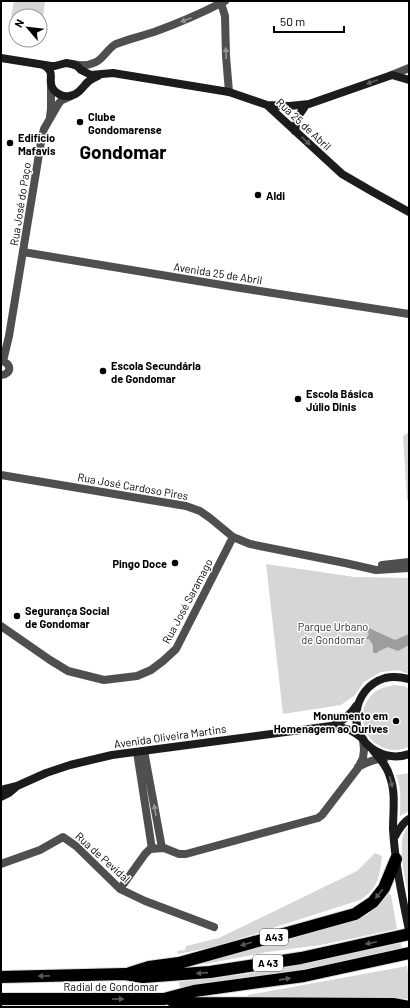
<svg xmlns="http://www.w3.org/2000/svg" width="410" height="1008" font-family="Barlow,sans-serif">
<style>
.green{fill:#d6d6d6}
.water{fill:#9d9d9d}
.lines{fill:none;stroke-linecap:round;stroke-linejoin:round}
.motorway-casing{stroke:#dbdbdb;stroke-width:14}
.minor{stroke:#4f4f4f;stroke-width:8}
.tertiary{stroke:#4f4f4f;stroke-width:8}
.secondary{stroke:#1c1c1c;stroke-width:8}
.motorway{stroke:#000;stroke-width:12}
.oneway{fill:#959595}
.oneway2{fill:#606060}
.oneway3{fill:#595959}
.poi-dot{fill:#000;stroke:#fff;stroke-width:1.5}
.labels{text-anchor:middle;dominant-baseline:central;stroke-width:3;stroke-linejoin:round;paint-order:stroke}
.shield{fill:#fff;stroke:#4c4c4c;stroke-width:1}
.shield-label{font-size:10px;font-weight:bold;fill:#000}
.poi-label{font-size:11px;font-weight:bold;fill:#000;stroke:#fff;text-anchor:start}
.street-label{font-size:11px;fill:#000;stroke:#fff}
.park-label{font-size:11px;fill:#2d2d2d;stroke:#fff}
.town-label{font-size:19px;font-weight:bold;fill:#000;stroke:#fff}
</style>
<rect width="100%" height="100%" fill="#fff"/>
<path class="green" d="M14,1H45L41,33L40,16H16V17H11Z
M409,432V499L407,500L403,436Z
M266,564L355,577L409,578V674L398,670L381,672L364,682L355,695L341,705L283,714Z
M394,685L404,686L409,689V747C374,762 346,718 374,693C379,688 387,687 394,685Z
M409,773V811L400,816C400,803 402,787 396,775Z
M409,826V897C405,881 397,845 405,831C405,829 408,827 409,826Z
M375,853L382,856C379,877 379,888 360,900L217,946L178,954L177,951L185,950L186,946L219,938L357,871Z
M386,892L391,895L397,929L321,945L267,952L205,964L200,961L367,915C375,909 382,902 386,892Z
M401,943L402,949L275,975L180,988L179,982L239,975L299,965Z
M407,966L409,978V998L405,1000L248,999V995Z"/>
<path class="water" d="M360,624L395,640L409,634V645L398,651L388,647L379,651L377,653H373V645L369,639H366L369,634Z"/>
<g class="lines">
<g class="motorway-casing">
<path id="motorway" d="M130,973L149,967L179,963L355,914L373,902L384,888L396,859
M1,977L125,974L143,977L210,972L301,958L409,934
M1,999H164L194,991L304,976L409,953
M171,1000L194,1003L393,1004L409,1007"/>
</g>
<path class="minor" d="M221,3L225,16L226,56L229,92
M72,64C80,66 88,66 96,62C104,58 108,48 116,44C128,39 142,36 154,32C179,23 202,13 225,1
M392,75L409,68
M23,252L234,287L409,314
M1,475L186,506L200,511L210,518L233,537L250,544L345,563L376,570L409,568
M382,565L409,562
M1,626L50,660L68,671L104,680L137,676L151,670L163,661L176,649L233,537
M144,751L162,848
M137,752L152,849
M358,767C367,762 375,759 385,758
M1,864L40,850L63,837L76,846L120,889L145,901L214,927
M120,889L145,854L150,849L164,848L179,854H186L318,818L322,815L358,768L363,758L364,750L363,739"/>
<path class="tertiary" d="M50,116L51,109V83
M1,361C12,363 12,374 1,375
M3,361L9,336L42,136L44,129L59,103L62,100L71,96"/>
<path class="secondary" d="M1,58L51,66H55L66,63L72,64L77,66L81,70L91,75L113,73L229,92L267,105L342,174L373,192L409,212
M43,65C46,66 48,68 50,71C52,75 50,79 51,84C53,93 64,99 73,95C79,93 81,89 85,85C88,81 93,78 98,76
M267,105L289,106L309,104L392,75L409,80
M295,131L297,118L306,105
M409,679C401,677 393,676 385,678C351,688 346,735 376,751C387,757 398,758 409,754
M332,726C342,721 350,716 356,706
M372,749C379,758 387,765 390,777C396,793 393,812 393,829C395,863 402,896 409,930
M1,790L17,786L46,773L70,765L112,755L331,726C346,728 351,729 363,739
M1,797L9,793L16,787
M394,838C398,831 402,823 409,819"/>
<use href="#motorway" class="motorway"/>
</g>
<defs><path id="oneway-solid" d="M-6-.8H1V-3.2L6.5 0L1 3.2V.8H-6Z"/></defs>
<g class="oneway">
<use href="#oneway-solid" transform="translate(186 20) rotate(159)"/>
<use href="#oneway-solid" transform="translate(226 53) rotate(-92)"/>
<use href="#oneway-solid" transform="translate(155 810) rotate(-100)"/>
</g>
<g class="oneway2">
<use href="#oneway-solid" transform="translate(372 82) rotate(160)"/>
<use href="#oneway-solid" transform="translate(306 141) rotate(43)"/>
<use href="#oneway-solid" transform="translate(391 782) rotate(77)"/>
</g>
<g class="oneway3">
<use href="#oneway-solid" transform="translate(379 894) rotate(128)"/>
<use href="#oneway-solid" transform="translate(371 943) rotate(168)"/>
<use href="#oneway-solid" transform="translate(246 944) rotate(164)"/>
<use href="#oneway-solid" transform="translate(202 973) rotate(176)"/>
<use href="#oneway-solid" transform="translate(44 976) rotate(179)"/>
<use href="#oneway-solid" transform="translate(285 979) rotate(-8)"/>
<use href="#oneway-solid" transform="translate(118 999)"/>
</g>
<g class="poi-dot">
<circle cx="80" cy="122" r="4"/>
<circle cx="10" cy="143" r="4"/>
<circle cx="258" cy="195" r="4"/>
<circle cx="103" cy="371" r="4"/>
<circle cx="298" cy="399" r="4"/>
<circle cx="175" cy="563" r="4"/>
<circle cx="17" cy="616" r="4"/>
<circle cx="396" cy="721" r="4"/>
</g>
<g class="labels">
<g class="shield">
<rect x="260" y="929" width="28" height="16" rx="3"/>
<rect x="253" y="955" width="30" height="16" rx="3"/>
</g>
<g class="shield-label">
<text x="274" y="937">A43</text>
<text x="268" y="963">A 43</text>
</g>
<g class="poi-label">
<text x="88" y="116">Clube<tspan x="88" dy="13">Gondomarense</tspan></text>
<text x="18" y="137">Edifício<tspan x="18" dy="13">Mafavis</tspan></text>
<text x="266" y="195">Aldi</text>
<text x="111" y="365">Escola Secundária<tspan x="111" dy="13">de Gondomar</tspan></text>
<text x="306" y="393">Escola Básica<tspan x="306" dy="13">Júlio Dinis</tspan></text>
<text x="167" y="563" text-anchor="end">Pingo Doce</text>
<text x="25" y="610">Segurança Social<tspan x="25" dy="13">de Gondomar</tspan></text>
<text x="388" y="715" text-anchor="end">Monumento em<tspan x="388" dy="13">Homenagem ao Ourives</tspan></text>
</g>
<g class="street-label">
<text transform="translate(304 124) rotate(43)">Rua 25 de Abril</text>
<text transform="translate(20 204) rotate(-81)">Rua José do Paço</text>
<text transform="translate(218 273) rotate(9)">Avenida 25 de Abril</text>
<text transform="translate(133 486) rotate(10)">Rua José Cardoso Pires</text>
<text transform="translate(187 601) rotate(-62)">Rua José Saramago</text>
<text transform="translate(170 736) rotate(-8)">Avenida Oliveira Martins</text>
<text transform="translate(103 857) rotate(42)">Rua de Pevidal</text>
<text x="111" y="986">Radial de Gondomar</text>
</g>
<g class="park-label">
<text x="333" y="626">Parque Urbano<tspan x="333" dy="13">de Gondomar</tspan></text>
</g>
<g class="town-label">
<text x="123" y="151">Gondomar</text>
</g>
</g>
<rect width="410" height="1008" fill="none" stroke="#000000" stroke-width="4"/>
<g transform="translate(28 28) rotate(298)"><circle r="19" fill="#ffffff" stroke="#999999"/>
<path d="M0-3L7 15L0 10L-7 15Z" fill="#000000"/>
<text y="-6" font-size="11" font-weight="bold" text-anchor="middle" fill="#000000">N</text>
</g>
<path d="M274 26v6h70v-6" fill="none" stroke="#000000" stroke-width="2"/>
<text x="280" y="26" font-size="12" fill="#000000" stroke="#ffffff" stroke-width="3" paint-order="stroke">50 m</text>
</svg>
